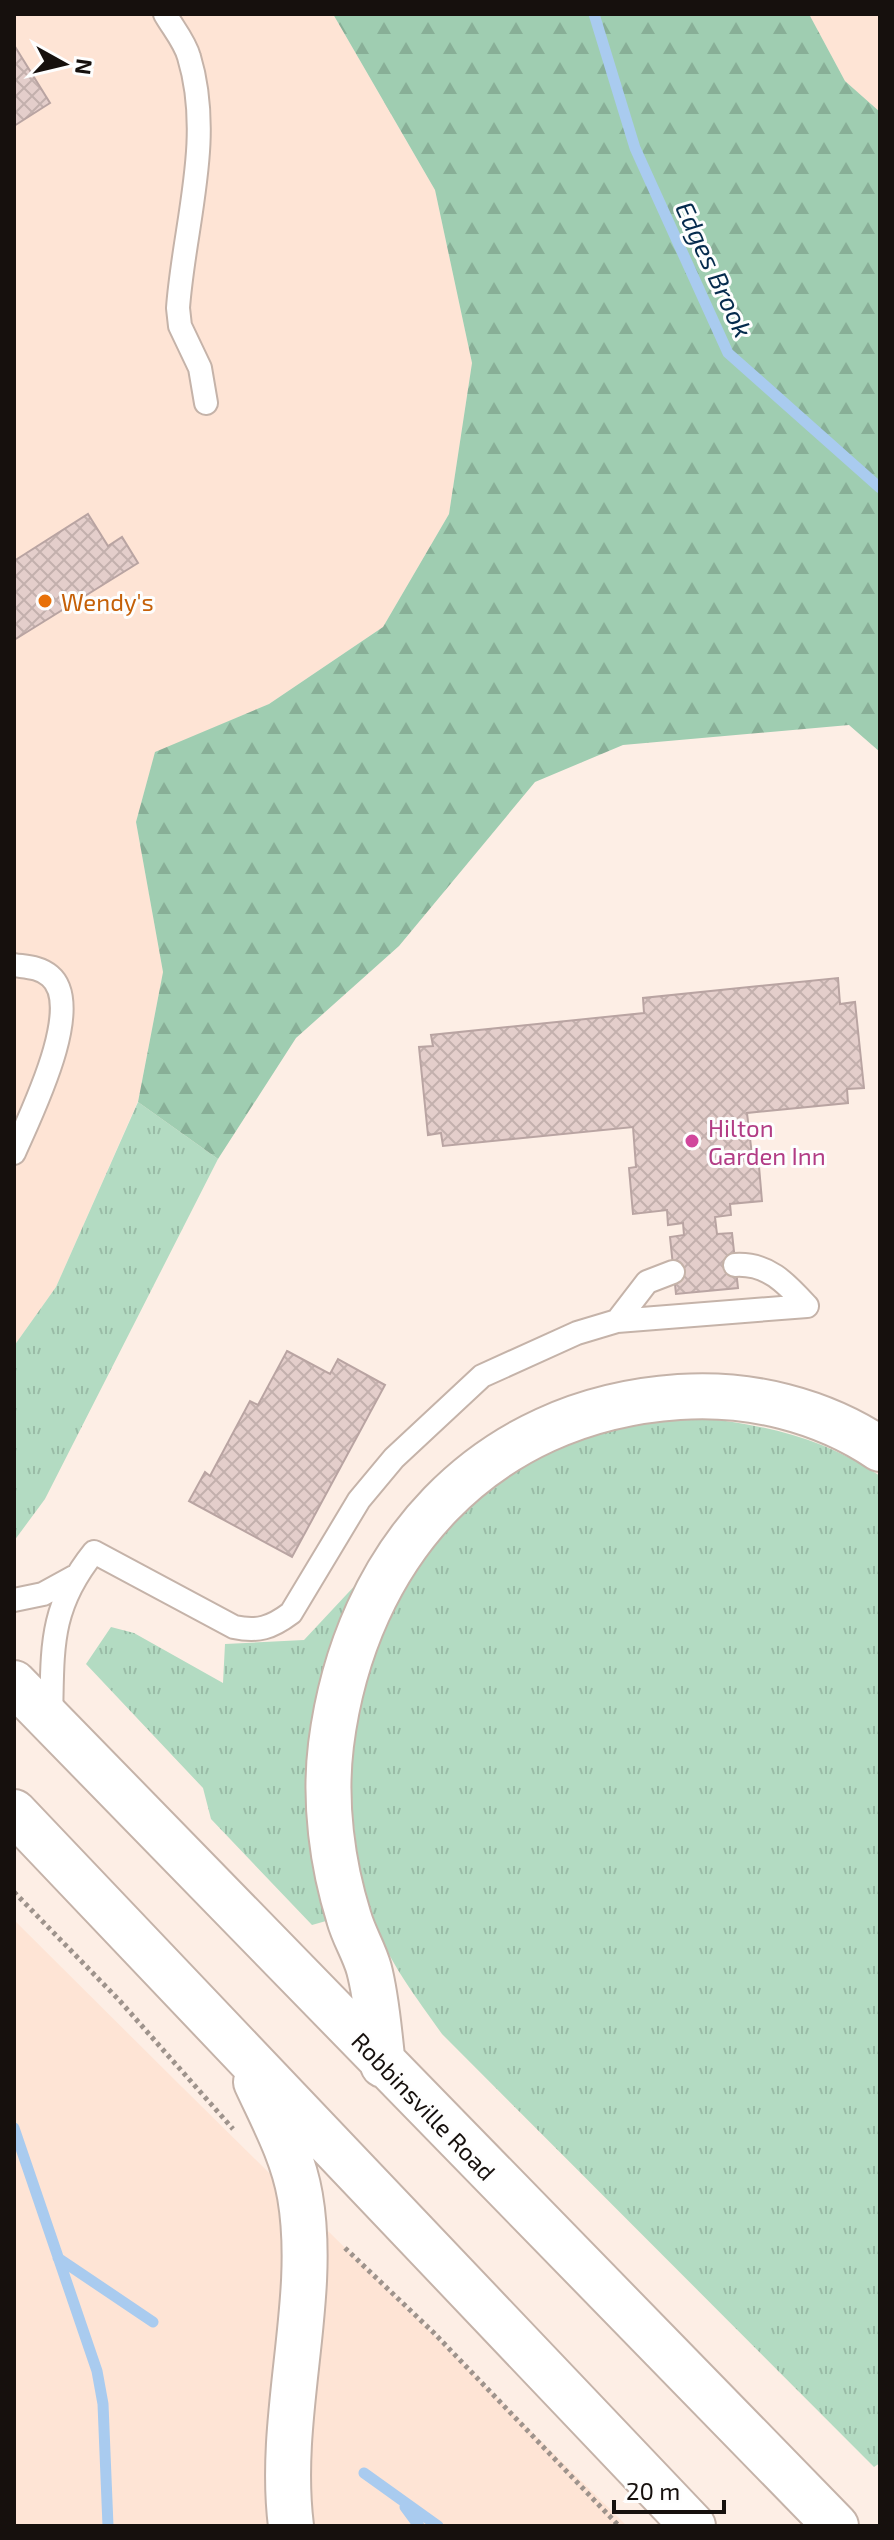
<svg xmlns="http://www.w3.org/2000/svg" width="894" height="2540" font-family="'Exo 2',sans-serif">
<style>
.built{fill:#fee4d5}
.grass{fill:url(#grass-tufts)}
.forest{fill:url(#forest-firs)}
.lines{fill:none;stroke-linecap:round;stroke-linejoin:round}
.stream{stroke:#a9cbef;stroke-width:11}
.building{fill:url(#building-cross-hatch);stroke:#b9a4a2;stroke-width:2}
.service-casing{stroke:#c5b3a9;stroke-width:26}
.trunk-casing{stroke:#c5b3a9;stroke-width:48}
.path{stroke:#9e938c;stroke-width:5;stroke-dasharray:4 4;stroke-linecap:butt}
.service{stroke:#fff;stroke-width:22}
.trunk{stroke:#fff;stroke-width:44}
.food-dot{fill:#e8710a;stroke:#fefefe;stroke-width:3}
.hotel-dot{fill:#d1479c;stroke:#fefefe;stroke-width:3}
.labels{text-anchor:middle;dominant-baseline:central;stroke-width:6;stroke-linejoin:round;paint-order:stroke}
.food-label{font-size:24px;fill:#c56008;stroke:#fefefe;text-anchor:start}
.hotel-label{font-size:24px;fill:#b23c85;stroke:#fefefe;text-anchor:start}
.street-label{font-size:24px;fill:#16100d;stroke:#fefefe}
.water-label{font-size:26px;font-style:italic;fill:#052b4d;stroke:#fefefe}
</style>
<defs>
<pattern id="grass-tufts" width="24" height="20" patternUnits="userSpaceOnUse" patternTransform="scale(2)"><rect width="24" height="20" fill="#b3dbc2"/><path d="M3 7l-1-3M5 7V3M7 7l1-3M15 17l-1-3M17 17v-4M19 17l1-3" fill="none" stroke="#99bba6"/></pattern>
<pattern id="forest-firs" width="22" height="20" patternUnits="userSpaceOnUse" patternTransform="scale(2)"><rect width="22" height="20" fill="#9fcdb1"/><path d="M5 1l3.5 6h-7zM16 11l3.5 6h-7z" fill="#88af97"/></pattern>
<pattern id="building-cross-hatch" width="8" height="8" patternUnits="userSpaceOnUse" patternTransform="scale(2)"><rect width="8" height="8" fill="#e4cecb"/><path d="M0 0l8 8M0 8l8-8" fill="none" stroke="#c3b0ad"/></pattern>
</defs>
<rect width="100%" height="100%" fill="#fdeee5"/>
<path class="built" d="M14,14H333L435,190L472,363L449,514L383,627L269,704L155,753L136,822L163,972L138,1101L56,1287L14,1346Z
M809,14H880V112L845,81Z
M14,1920L182,2087L627,2526H14Z"/>
<path class="grass" d="M138,1102L218,1159L45,1499L14,1541V1346L56,1287Z
M678,1416C752,1422 818,1434 880,1476V2463L874,2467L442,2034C417,1998 388,1962 374,1920C353,1860 347,1784 355,1722C356,1708 362,1694 366,1681C397,1580 465,1483 567,1444C602,1430 641,1424 678,1416Z
M361,1579L344,1617L315,1849L326,1921L312,1925L211,1819L203,1788L86,1664L111,1627L134,1633L223,1683L225,1644L304,1640Z"/>
<path class="forest" d="M333,14H809L845,81L880,112V752L849,725L623,745L535,782L399,946L296,1038L218,1159L138,1102L163,972L136,822L155,752L269,704L383,627L449,514L472,363L435,190Z"/>
<g class="lines">
<path class="stream" d="M594,14L635,148L728,353L880,488
M14,2128L97,2371L103,2404L108,2526
M58,2258L153,2322
M364,2473L438,2526
M405,2507L419,2526"/>
</g>
<path class="building" d="M14,45L50,103L14,126Z
M88,514L108,546L122,537L138,563L14,640V561Z
M838,978L840,1004L855,1002L864,1088L847,1089L848,1103L747,1113L752,1155H758L762,1201L730,1204L731,1215L715,1217L717,1234L732,1233L738,1288L676,1294L670,1237L684,1235L683,1223L668,1225L667,1210L633,1214L629,1168L636,1167L633,1127L443,1146L441,1133L428,1135L419,1047L433,1046L431,1035L644,1013L643,998Z
M287,1351L330,1374L338,1359L385,1385L292,1557L189,1501L205,1472L210,1476L250,1401L258,1405Z"/>
<g class="lines">
<g class="service-casing">
<path id="service" d="M165,14C173,28 185,42 189,57C214,139 184,225 178,308L180,326L200,368L206,403
M14,965C26,967 40,967 50,976C86,1006 29,1118 14,1153
M735,1265C768,1263 786,1283 807,1306
M617,1321L647,1282L673,1272
M14,1600L43,1594L74,1577
M51,1720C53,1650 48,1609 94,1552L234,1627C258,1632 271,1628 291,1613L359,1500L394,1458L482,1376L577,1333L617,1321L807,1306"/>
</g>
<g class="trunk-casing">
<path id="trunk" d="M14,1683L836,2526
M14,1812L693,2526
M383,2065C379,2033 377,1999 369,1969C364,1951 354,1936 349,1918C332,1864 324,1802 331,1745C355,1554 483,1410 679,1397C749,1392 822,1410 880,1449
M256,2082C273,2119 293,2155 300,2196C318,2300 277,2416 291,2526"/>
</g>
<path class="path" d="M14,1892L119,2000L233,2129
M345,2248L434,2333L619,2526"/>
<use href="#service" class="service"/>
<use href="#trunk" class="trunk"/>
</g>
<circle class="food-dot" cx="45" cy="601" r="8"/>
<circle class="hotel-dot" cx="692" cy="1141" r="8"/>
<g class="labels">
<g class="food-label">
<text x="61" y="601">Wendy's</text>
</g>
<g class="hotel-label">
<text x="708" y="1127">Hilton<tspan x="708" dy="28">Garden Inn</tspan></text>
</g>
<g class="street-label">
<text transform="translate(424 2106) rotate(46)">Robbinsville Road</text>
</g>
<g class="water-label">
<text transform="translate(715 269) rotate(65)">Edges Brook</text>
</g>
</g>
<rect width="894" height="2540" fill="none" stroke="#16100d" stroke-width="32"/>
<g transform="translate(64 64) rotate(98)" stroke="#fefefe" stroke-width="6" paint-order="stroke">
<path d="M0-6L14 30L0 20L-14 30Z" fill="#16100d"/>
<text y="-12" font-size="22" font-weight="bold" text-anchor="middle" fill="#16100d">N</text>
</g>
<path d="M614 2500v12h110v-12" fill="none" stroke="#16100d" stroke-width="4"/>
<text x="626" y="2500" font-size="24" fill="#16100d" stroke="#fefefe" stroke-width="6" paint-order="stroke">20 m</text>
</svg>
